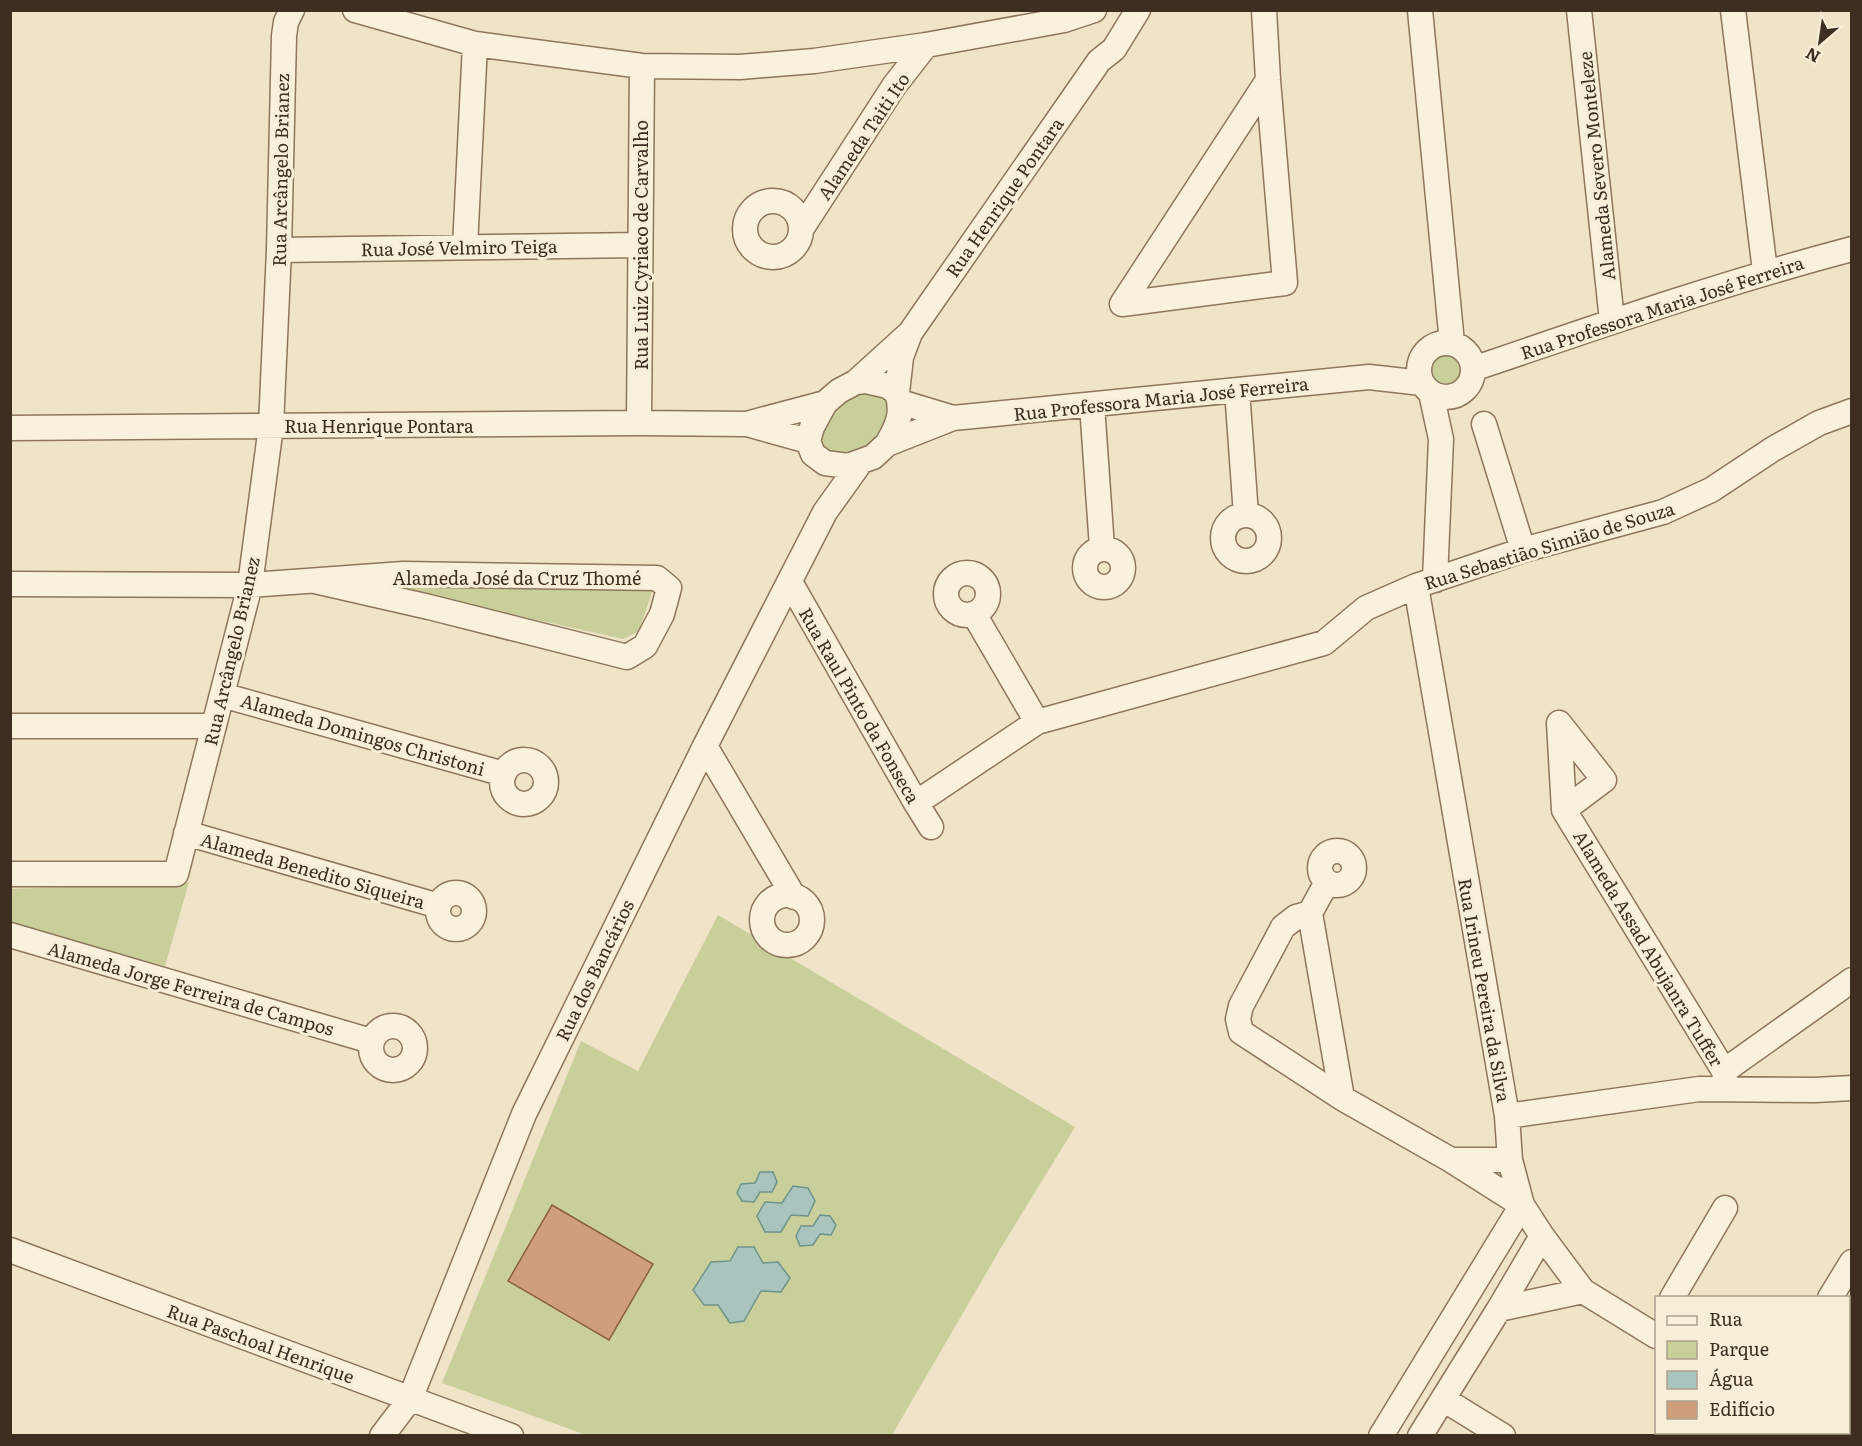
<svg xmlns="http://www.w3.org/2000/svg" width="1862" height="1446" font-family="Literata,serif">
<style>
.green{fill:#c9cf9b}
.water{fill:#a9c4bc;stroke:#6f938a;stroke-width:1.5}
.building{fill:#cf9f7d;stroke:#8d5f41;stroke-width:1.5}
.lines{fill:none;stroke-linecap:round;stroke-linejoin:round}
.minor-casing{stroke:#8d765c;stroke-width:27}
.minor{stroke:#faf1dc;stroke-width:24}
.labels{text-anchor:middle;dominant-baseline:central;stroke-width:6;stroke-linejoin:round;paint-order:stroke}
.street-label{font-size:18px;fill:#3d2e20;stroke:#f7eed8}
</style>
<rect width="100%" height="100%" fill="#f0e4c8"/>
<path class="green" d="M1425 369a20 20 0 1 1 40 0a20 20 0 1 1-40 0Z
M875,389L894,403L879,440L852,455L827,453L819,444L820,424L846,396Z
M388,587L653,589L639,631L623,639Z
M189,882L165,966L11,927L10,889Z
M718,915L1075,1127L1002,1246L892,1435H586L442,1383L581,1041L638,1071Z"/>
<path class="water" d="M760,1172H773L777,1182L772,1192H760L754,1202L742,1201L737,1193L741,1184L755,1183Z
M793,1186L808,1188L815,1201L808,1216L791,1215L781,1232H765L757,1216L765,1202L782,1203Z
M820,1215L830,1216L836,1225L831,1235L820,1234L813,1245L800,1246L796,1236L801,1226H813Z
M738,1247H754L763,1263L778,1262L790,1278L781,1292L761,1291L744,1321L730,1323L718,1305H704L693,1290L711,1262L730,1261Z"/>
<path class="building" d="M552,1205L653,1264L609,1340L508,1281Z"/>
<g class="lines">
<g class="minor-casing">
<path id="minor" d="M355,10L475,44L642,66L740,67L814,61L926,45L1064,20L1094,10
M1420,10L1452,343
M1579,10L1612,321
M1733,10L1765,271
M745 229a28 28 0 1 1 56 0a28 28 0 1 1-56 0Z
M802,228L894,86L926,45
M465,247L475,44
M279,250L640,245
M1122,304L1285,283L1268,80L1264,10
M1122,304L1268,80
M1419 370a27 27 0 1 1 54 0a27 27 0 1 1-54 0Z
M1473,369C1599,326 1723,283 1852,249
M856,382L910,333L1099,61L1114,49L1138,10
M1237,390L1246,515
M897,393L901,357L910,333
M1431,393L1441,439L1435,580
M900,402L953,418
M1092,405L1102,548
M639,423L642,66
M750,423L825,403
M1484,424L1523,550
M10,428L639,423L747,424L808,441
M887,444C897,427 904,413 897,393L888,386L866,381L856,382L839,391L825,403L812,427L808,441L813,454L825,463L848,466L873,457L887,444L953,418L1369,377L1422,383
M1223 538a23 23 0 1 1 46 0a23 23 0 1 1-46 0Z
M1085 568a19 19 0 1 1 38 0a19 19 0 1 1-38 0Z
M946 594a21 21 0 1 1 42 0a21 21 0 1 1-42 0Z
M790,582L916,803L931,827
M10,584L250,585L403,574L657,578L669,588L662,614L645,646L627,657L429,607L315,581
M1416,586L1507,1116L1510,1160L1522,1205L1542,1236L1583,1291L1656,1336
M974,614L1037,722
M222,695L504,774
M1559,723L1604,780L1564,810Z
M10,726H214
M705,746L794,897
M502 782a22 22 0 1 1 44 0a22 22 0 1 1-44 0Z
M916,803L1037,722L1324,643L1366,608L1416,586L1523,550L1663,512L1711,490L1773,449L1819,423L1852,411
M1564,810L1724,1071L1726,1089
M186,833L439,906
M1320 868a17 17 0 1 1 34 0a17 17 0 1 1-34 0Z
M10,874H176L250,585L271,426L279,250L284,36L286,22L292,10
M1327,882L1310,913L1296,917L1283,927L1241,1006L1238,1019L1241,1032L1342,1098L1451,1160H1510
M438 911a18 18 0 1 1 36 0a18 18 0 1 1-36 0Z
M762 920a25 25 0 1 1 50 0a25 25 0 1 1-50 0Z
M1310,913L1342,1098
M10,935L371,1041
M371 1048a22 22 0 1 1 44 0a22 22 0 1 1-44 0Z
M1724,1071L1852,980
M1507,1116L1699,1089L1815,1090L1852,1088
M10,1250L511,1436
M1672,1298L1725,1208
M1830,1298L1852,1262
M1499,1309L1583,1291
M1443,1399L1503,1436
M1816,1432L1821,1436
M382,1436L410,1399L524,1114L705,746L825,512L860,463
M1381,1436L1522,1205L1451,1160
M1420,1436L1499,1309L1542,1236"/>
</g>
<use href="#minor" class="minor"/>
</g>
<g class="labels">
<g class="street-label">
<text transform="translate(863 136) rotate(-56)">Alameda Taiti Ito</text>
<text transform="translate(1596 166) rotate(-96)">Alameda Severo Monteleze</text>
<text transform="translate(280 170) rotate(-89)">Rua Arcângelo Brianez</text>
<text transform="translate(1004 197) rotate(-55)">Rua Henrique Pontara</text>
<text transform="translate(640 245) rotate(-90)">Rua Luiz Cyriaco de Carvalho</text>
<text transform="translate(459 247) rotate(-1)">Rua José Velmiro Teiga</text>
<text transform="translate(1662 307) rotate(-18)">Rua Professora Maria José Ferreira</text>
<text transform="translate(1161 398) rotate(-6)">Rua Professora Maria José Ferreira</text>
<text x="379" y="425">Rua Henrique Pontara</text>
<text transform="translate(1549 545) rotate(-17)">Rua Sebastião Simião de Souza</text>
<text x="517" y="577">Alameda José da Cruz Thomé</text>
<text transform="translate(231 651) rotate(-77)">Rua Arcângelo Brianez</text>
<text transform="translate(860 705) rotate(60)">Rua Raul Pinto da Fonseca</text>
<text transform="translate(363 734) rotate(16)">Alameda Domingos Christoni</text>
<text transform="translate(313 870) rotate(16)">Alameda Benedito Siqueira</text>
<text transform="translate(1649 948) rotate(59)">Alameda Assad Abujanra Tuffer</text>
<text transform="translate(594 970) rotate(-64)">Rua dos Bancários</text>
<text transform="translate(191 988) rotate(16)">Alameda Jorge Ferreira de Campos</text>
<text transform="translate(1485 990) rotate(80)">Rua Irineu Pereira da Silva</text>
<text transform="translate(261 1343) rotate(20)">Rua Paschoal Henrique</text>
</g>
</g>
<rect width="1862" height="1446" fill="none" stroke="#3d2e20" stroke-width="24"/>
<rect x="1655" y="1296" width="195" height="138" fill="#f7eed8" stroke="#ada18e" stroke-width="1.5"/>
<rect x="1667" y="1316" width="30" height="9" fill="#faf1dc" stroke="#ada18e" stroke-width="1.5"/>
<text x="1709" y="1326" font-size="18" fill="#3d2e20">Rua</text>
<rect x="1667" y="1341" width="30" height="18" fill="#c9cf9b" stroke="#ada18e" stroke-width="1.5"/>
<text x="1709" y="1356" font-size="18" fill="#3d2e20">Parque</text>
<rect x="1667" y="1371" width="30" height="18" fill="#a9c4bc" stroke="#ada18e" stroke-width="1.5"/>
<text x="1709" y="1386" font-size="18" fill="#3d2e20">Água</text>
<rect x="1667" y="1401" width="30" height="18" fill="#cf9f7d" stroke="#ada18e" stroke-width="1.5"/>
<text x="1709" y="1416" font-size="18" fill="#3d2e20">Edifício</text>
<g transform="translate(1820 42) rotate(209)" stroke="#f7eed8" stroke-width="4.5" paint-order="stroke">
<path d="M0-4.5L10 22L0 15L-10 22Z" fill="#3d2e20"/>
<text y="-9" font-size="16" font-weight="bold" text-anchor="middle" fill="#3d2e20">N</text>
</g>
</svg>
